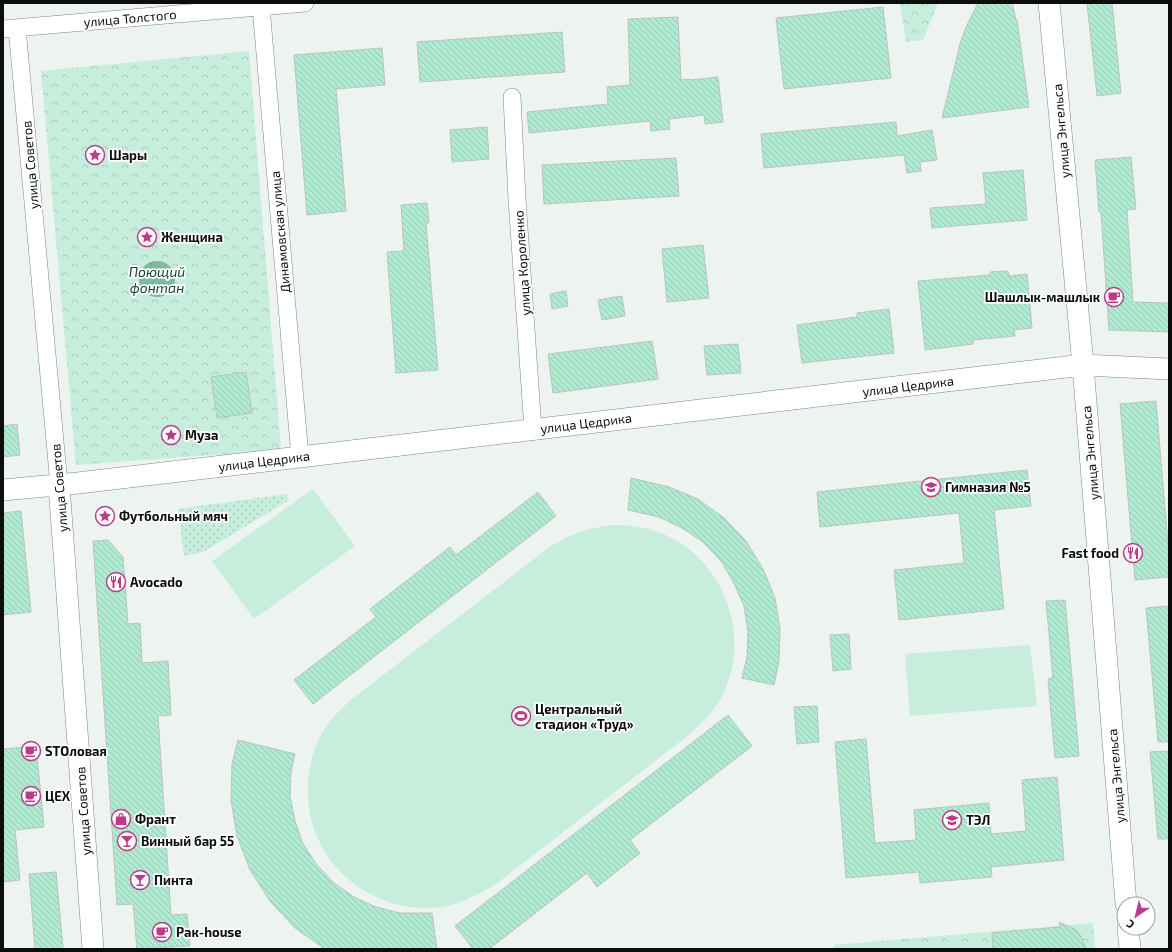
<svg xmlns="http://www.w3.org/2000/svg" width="1172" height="952" font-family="'Exo 2',sans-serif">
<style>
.grass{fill:url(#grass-dots)}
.park{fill:url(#park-crowns)}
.pitch{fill:#c7eddd}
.water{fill:url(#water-ripples)}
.building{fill:url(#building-back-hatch);stroke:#bcc3c0}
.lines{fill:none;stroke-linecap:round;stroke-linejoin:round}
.minor-casing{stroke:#7f8683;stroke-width:18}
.tertiary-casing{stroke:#7f8683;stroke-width:22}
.minor{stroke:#fff;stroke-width:17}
.tertiary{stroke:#fff;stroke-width:21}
.labels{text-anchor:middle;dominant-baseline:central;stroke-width:3.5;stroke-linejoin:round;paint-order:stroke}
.street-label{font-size:13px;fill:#0c0e0d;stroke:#fff}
.poi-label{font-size:13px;font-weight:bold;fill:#0c0e0d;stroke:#fff;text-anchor:start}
.water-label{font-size:14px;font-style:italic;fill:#134333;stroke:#fff}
</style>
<defs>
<pattern id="grass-dots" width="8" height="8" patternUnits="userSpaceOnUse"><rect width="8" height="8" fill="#c7eddd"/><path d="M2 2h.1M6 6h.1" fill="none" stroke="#aacabc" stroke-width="1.8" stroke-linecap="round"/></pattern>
<pattern id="park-crowns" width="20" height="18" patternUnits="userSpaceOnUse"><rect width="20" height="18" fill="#c7eddd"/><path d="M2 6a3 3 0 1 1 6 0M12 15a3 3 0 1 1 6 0" fill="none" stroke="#aacabc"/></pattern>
<pattern id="water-ripples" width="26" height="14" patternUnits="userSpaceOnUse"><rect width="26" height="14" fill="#80b9a2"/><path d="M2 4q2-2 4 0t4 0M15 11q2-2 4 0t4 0" fill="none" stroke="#6d9e8a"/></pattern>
<pattern id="building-back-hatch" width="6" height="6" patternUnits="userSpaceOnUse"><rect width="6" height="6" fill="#afead1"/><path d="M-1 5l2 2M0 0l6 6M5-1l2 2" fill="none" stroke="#95c8b2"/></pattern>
</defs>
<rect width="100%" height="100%" fill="#ecf3f0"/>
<path class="grass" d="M287,494L289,500L203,552L184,556L178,509Z"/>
<path class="park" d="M900,3H938L923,40L906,42Z
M249,51L281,450L76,465L41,71Z
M1093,923L1095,949H834V945Z"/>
<path class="pitch" d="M313,489L355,546L254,619L212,561Z
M610,525C625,525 640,526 655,531C723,553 755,637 720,700C712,713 701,723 690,734L496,884C476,896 455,907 431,908C363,910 306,857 308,788C308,769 313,749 322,733C330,719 341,709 352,699L547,549C570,534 583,530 610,525Z
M1030,645L1037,706L910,716L905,654Z"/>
<path class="water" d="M139 279a18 18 0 1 1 36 0a18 18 0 1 1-36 0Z"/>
<path class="building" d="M978,3H1012L1016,20H1017L1029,107L942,118L961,40L967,25Z
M1087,3H1112L1121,93L1097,96Z
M883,7L891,78L784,89L776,18Z
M678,17L681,80L690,79V80L718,77L723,122L705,124L704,115L669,119L670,129L651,131L650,121L529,133L527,112L608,104L607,87L630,85L628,19Z
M562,32L565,72L420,82L417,42Z
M382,48L385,85L336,89L346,211L307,215L294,55Z
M896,122L897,136L932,130L937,160L920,162L921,171L907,173L904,155L764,168L761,134Z
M487,127L489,159L452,162L450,130Z
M1131,157L1136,209L1127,210L1133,302L1169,303V332L1109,330L1101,212H1099L1095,160Z
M676,158L679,196L544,204L542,165Z
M1023,170L1027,220L932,228L930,208L986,204L983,173Z
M427,203L429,223H426L438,370L396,373L387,252L404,251L401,205Z
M703,245L709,298L667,302L662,249Z
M1008,271L1009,276L1027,274L1032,328L1014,330L1015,336L973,340V344L925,350L918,281L990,275V272Z
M566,291L568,306L552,309L550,294Z
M622,296L625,316L602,320L598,300Z
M889,309L894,353L802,363L797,325L857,317V313Z
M652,341L658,379L553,393L548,354Z
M738,344L741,373L707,375L704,346Z
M246,372L252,413L217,418L211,377Z
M1156,401L1169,556V577L1135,580L1120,404Z
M17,424L20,455L3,457V426Z
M1027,470L1031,506L994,510L1004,609L899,620L894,570L964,563L959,513L820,527L817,492Z
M631,478L669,487L698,499L724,518L746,541L763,569L775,598L780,629L779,661L774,685L742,678L747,657L748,632L744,606L734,583L721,561L703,542L682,528L659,517L628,510Z
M538,492L556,516L313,704L294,680L376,617L370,609L450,547L456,555Z
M21,511L31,612L3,615V513Z
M108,540L123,557L128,624L140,623L142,663L168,661L171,715L158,716L171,915L187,914L190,946L137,949L133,904L117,905L93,541Z
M1065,600L1079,756L1055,758L1048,679L1053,678L1046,601Z
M1169,606V742H1158L1146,608Z
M849,634L851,669L833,671L830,635Z
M817,706L819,742L797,744L794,707Z
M728,715L752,746L630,840L640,853L597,887L587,873L489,949H473L455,926Z
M866,739L875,843L916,840L914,810L989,803L991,834L1026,831L1022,780L1057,777L1064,860L991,867L992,877L920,883L919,872L846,878L835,742Z
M238,740L295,754L291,772L290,796L295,821L303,844L317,865L334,883L354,897L376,907L400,913H432L437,949H325L295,928L270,901L250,870L237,836L231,800L232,764Z
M36,746L44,827L15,830L20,880L3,882V749Z
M1169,751V839H1158L1150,752Z
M56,872L63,949H35L29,874Z
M1059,922L1075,929L1081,936L1086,949H993L992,933L1060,927Z"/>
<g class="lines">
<g class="minor-casing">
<path id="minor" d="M261,7L300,457
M17,28L59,485
M3,29L305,3
M512,97L517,199L533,430"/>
</g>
<g class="tertiary-casing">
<path id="tertiary" d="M1049,3L1083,365L1126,904
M59,485L93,949
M3,490L78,483L1083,365L1169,369
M1128,928L1130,949"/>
</g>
<use href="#minor" class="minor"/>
<use href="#tertiary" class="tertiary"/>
</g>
<defs>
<g id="sight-ring" transform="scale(1)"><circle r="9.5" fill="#fff" stroke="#bb3c88" stroke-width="1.5"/><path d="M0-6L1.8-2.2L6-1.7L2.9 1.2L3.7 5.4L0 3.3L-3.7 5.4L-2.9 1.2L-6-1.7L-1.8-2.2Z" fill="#bb3c88"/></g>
<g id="cafe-ring" transform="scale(1)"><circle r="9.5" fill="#fff" stroke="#bb3c88" stroke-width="1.5"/><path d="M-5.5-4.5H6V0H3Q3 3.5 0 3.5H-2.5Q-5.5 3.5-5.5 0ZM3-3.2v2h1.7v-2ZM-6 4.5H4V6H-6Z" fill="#bb3c88"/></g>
<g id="school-ring" transform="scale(1)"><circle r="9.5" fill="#fff" stroke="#bb3c88" stroke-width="1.5"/><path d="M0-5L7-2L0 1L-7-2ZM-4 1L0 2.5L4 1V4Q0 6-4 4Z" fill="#bb3c88"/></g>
<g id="restaurant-ring" transform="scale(1)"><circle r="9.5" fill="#fff" stroke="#bb3c88" stroke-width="1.5"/><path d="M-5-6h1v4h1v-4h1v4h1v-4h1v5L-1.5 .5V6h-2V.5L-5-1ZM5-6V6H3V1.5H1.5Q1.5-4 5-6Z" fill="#bb3c88"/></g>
<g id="stadium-ring" transform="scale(1)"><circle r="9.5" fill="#fff" stroke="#bb3c88" stroke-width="1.5"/><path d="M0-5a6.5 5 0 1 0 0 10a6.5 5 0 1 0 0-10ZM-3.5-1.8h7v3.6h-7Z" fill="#bb3c88"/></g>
<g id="shop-ring" transform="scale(1)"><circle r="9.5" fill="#fff" stroke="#bb3c88" stroke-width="1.5"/><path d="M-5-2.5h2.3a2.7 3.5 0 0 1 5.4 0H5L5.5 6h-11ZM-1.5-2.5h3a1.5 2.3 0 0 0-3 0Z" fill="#bb3c88"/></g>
<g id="bar-ring" transform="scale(1)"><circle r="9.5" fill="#fff" stroke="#bb3c88" stroke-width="1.5"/><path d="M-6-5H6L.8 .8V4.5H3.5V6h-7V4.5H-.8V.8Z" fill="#bb3c88"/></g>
</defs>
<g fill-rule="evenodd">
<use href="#sight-ring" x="95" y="155"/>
<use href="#sight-ring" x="147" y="237"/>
<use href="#cafe-ring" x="1114" y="297"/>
<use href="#sight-ring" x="171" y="435"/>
<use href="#school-ring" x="931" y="487"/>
<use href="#sight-ring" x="105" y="516"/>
<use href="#restaurant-ring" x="1133" y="553"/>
<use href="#restaurant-ring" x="116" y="582"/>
<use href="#stadium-ring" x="521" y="716"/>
<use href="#cafe-ring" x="31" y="751"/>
<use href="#cafe-ring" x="31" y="796"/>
<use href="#shop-ring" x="121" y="819"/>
<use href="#school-ring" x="952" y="820"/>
<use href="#bar-ring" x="127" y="841"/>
<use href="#bar-ring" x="140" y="880"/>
<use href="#cafe-ring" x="162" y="932"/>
</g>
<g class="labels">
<g class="street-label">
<text transform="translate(130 18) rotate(-5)">улица Толстого</text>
<text transform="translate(1061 131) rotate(-95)">улица Энгельса</text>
<text transform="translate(30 165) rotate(-95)">улица Советов</text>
<text transform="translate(280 232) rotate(-95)">Динамовская улица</text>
<text transform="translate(522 263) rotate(-94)">улица Короленко</text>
<text transform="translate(908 386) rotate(-7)">улица Цедрика</text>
<text transform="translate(586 423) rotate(-7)">улица Цедрика</text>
<text transform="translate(1090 453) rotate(-95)">улица Энгельса</text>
<text transform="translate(264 461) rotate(-7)">улица Цедрика</text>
<text transform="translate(59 488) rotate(-95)">улица Советов</text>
<text transform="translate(1116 776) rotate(-95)">улица Энгельса</text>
<text transform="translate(83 811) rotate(-94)">улица Советов</text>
</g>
<g class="poi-label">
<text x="109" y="155">Шары</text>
<text x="161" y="237">Женщина</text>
<text x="1100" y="297" text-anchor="end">Шашлык-машлык</text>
<text x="185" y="435">Муза</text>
<text x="945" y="487">Гимназия №5</text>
<text x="119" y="516">Футбольный мяч</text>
<text x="1119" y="553" text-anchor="end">Fast food</text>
<text x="130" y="582">Avocado</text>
<text x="535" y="709">Центральный<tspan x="535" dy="15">стадион «Труд»</tspan></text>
<text x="45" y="751">STOловая</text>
<text x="45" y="796">ЦЕХ</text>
<text x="135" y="819">Франт</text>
<text x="966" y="820">ТЭЛ</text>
<text x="141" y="841">Винный бар 55</text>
<text x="154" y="880">Пинта</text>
<text x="176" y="932">Рак-house</text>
</g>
<g class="water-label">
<text x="157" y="271">Поющий<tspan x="157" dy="16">фонтан</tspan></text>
</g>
</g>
<rect width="1172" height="952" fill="none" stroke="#0c0e0d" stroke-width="8"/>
<g transform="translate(1136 916) rotate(215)"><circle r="19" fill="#ffffff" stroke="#9e9f9e"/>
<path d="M0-3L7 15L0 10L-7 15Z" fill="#bb3c88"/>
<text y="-6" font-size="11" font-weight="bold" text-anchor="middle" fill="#0c0e0d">С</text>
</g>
</svg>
